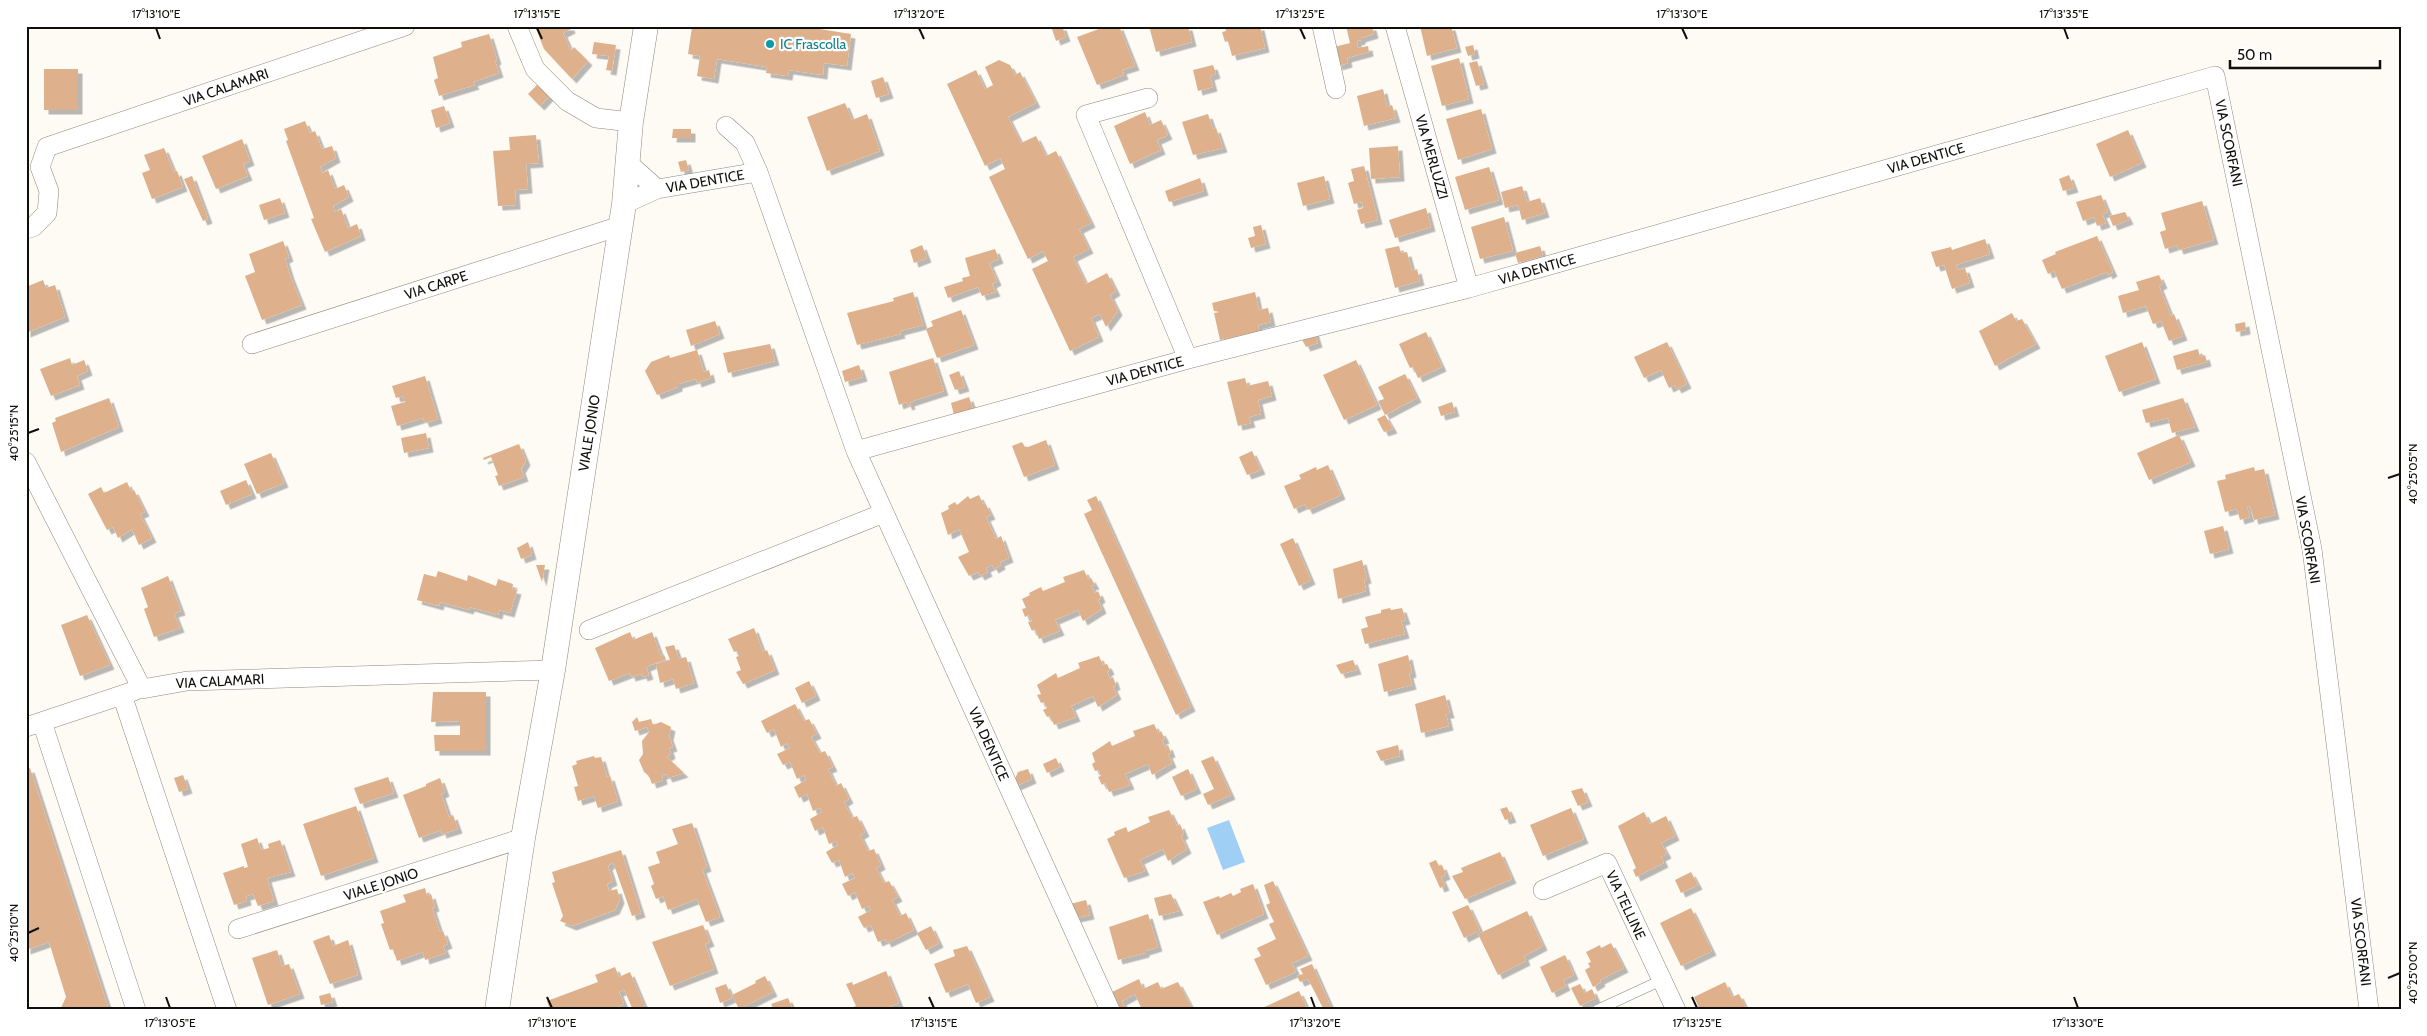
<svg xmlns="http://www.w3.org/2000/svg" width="2427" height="1036" font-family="Cabin,sans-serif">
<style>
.water{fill:#9fcff4}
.building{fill:#deb18c;filter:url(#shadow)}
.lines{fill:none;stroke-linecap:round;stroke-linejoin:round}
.service-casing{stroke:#8f897f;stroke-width:11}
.minor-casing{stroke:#8f897f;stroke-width:20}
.tertiary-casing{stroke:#8f897f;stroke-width:25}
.service{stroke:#fff;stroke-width:10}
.minor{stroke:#fff;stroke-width:19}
.tertiary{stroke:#fff;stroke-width:24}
.ticks{fill:none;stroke:#110f0c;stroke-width:2}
.culture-dot{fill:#0f9aa8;stroke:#fff;stroke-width:2}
.labels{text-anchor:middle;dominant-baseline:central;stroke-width:4.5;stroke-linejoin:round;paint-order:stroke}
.culture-label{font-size:14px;fill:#0d838f;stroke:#fff;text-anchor:start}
.street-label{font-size:14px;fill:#110f0c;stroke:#fff}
.neatline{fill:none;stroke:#110f0c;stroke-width:2}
.ticks-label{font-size:12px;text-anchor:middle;fill:#110f0c}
</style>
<defs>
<filter id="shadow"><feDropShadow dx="4.5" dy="4.5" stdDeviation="0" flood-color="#0004"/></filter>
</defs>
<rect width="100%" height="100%" fill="#fefaf4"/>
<path class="water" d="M1229,820L1245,862L1223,870L1207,828Z"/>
<path class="building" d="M535,26H570L571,29L563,33L571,51L574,47L588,61L572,79L544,49Z
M698,26H774L790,29L791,26H801L851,34L847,66L824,63L823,75L789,70L788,76L766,73L767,67L717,59L714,79L697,76L700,56L688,54L692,27Z
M1051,26H1062L1066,37L1056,41Z
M1107,26H1119L1135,66L1122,70L1124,75L1097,85L1077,37Z
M1149,26H1188L1192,42L1156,52Z
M1225,26H1260L1265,48L1232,56L1228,41L1225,42L1222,32L1226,31Z
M1346,26H1372L1374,34L1361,38V40L1357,41L1358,48L1368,46L1369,52L1347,58L1348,63L1338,66L1334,47L1350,43Z
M1420,26H1451L1457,48L1427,56Z
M489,34L497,60L495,61L499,73L473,82L475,85L439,96L434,80L438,78L433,57L462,47L461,42Z
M594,42L616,45L612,71L606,70L609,56L592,54Z
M1473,45L1475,54L1468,56L1465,47Z
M1459,58L1469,99L1442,106L1431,66Z
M999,60L1010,65L1015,75L1020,72L1036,103L1008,117L1021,143L1036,136L1046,156L1056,151L1091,223L1079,229L1089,249L1073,257L1086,284L1107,273L1116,291L1110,295L1118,311L1106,327L1100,314L1091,318L1099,337L1070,351L1032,269L1048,261L1043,251L1028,259L989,177L1005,169L1000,158L985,166L947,84L976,70L985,89L993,85L985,67Z
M1477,61L1484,84L1476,86L1469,63Z
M1213,65L1216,74L1210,76L1213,87L1198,91L1193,70Z
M44,69H78V110H44Z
M883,77L889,94L876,98L871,81Z
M539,83L551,94L540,106L528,94Z
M1383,89L1387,107L1392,105L1396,118L1364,126L1357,96Z
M845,103L852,120L867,114L880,151L827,171L807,117Z
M444,106L450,123L436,128L431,110Z
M1481,109L1492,149L1458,160L1446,119Z
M1145,112L1150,125L1161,120L1168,135L1157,140L1161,150L1130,164L1114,126Z
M1208,114L1213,129L1216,128L1223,148L1193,155L1182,122Z
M305,121L310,133L315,131L322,149L332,146L336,158L320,167L323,173L328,170L335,189L344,185L349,197L333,206L335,212L341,209L348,228L357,224L361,236L325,252L311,219L314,218L286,141L288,140L284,129Z
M673,129H691V138H672Z
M2128,130L2142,163L2110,177L2096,144Z
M536,135L539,163L526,164L528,189L515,190L516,205L498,206L493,151L510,150L509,137Z
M242,139L250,161L243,164L248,176L216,189L202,156Z
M1398,146L1400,177L1371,179L1369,148Z
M164,148L174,172L177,171L183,187L152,199L142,173L150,170L144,155Z
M686,160L689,170L681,172L678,162Z
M1364,166L1378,220L1361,224L1357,210L1363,208L1362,202L1354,204L1348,183L1354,181L1351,169Z
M1489,167L1499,200L1465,210L1455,177Z
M2069,175L2074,188L2063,191L2059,179Z
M192,176L208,219L203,221L184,179Z
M1324,176L1330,199L1303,206L1297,183Z
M1200,178L1204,191L1169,202L1165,191Z
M1522,186L1527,202L1540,198L1545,213L1522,220L1518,205L1505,208L1501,192Z
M2101,195L2108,212L2102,214L2106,223L2097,226L2094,217L2083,221L2076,202Z
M280,198L285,213L264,220L259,205Z
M2202,201L2214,240L2179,250L2177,245L2165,249L2160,232L2166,230L2161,213Z
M1426,208L1431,227L1395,238L1389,220Z
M2125,212L2129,220L2113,226L2109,216Z
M1504,217L1513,251L1480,259L1471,227Z
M1261,225L1266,244L1251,248L1248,238L1255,236L1253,227Z
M2097,236L2113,272L2108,275L2107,272L2062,289L2054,271L2048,274L2042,260L2056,254L2055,252Z
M1985,239L1990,254L1956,265L1958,270L1965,268L1970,283L1952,289L1944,265L1936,267L1931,252L1951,247L1952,250Z
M283,241L289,257L285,259L290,275L302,305L262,320L245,276L255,272L249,254Z
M922,245L927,258L914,263L910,250Z
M1399,246L1401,253L1407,252L1412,271L1417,269L1420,281L1395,288L1385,249Z
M1540,246L1543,256L1518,263L1515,253Z
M995,249L999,259L989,263L997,281L992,284L996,292L982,296L978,287L948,298L944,287L963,281L962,278L970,276L965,258Z
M2159,275L2163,284L2159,286L2171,316L2174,314L2183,336L2169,341L2161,321L2153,324L2146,306L2123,313L2118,296L2139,290L2136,282Z
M43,280L46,288L55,285L65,317L26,333V287Z
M913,292L923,325L900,331L901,334L857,345L847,313L894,301L893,298Z
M1255,292L1259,310L1268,308L1271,322L1258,325L1259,331L1220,340L1214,313L1220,312L1214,311L1212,303Z
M961,310L974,345L937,358L926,329L933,326L931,321Z
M2012,313L2016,321L2022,319L2036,344L1995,366L1979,331Z
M715,321L720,334L691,346L686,330Z
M2245,322L2246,330L2236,332L2235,324Z
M1314,330L1318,343L1306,347L1299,334Z
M1426,332L1442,367L1418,378L1413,367L1410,368L1399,344Z
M1667,342L1687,384L1677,389L1675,385L1669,388L1661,370L1644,378L1634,357Z
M2142,342L2156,379L2119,392L2105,356Z
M770,344L775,361L728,373L723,353Z
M2198,349L2200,357L2205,355L2207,362L2177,370L2173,356Z
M697,350L704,372L709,370L711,378L697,383L696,379L678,384V387L657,395L645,371L651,362L669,355L670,358Z
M70,358L72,365L84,360L88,371L77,376L80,385L51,396L40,369Z
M933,358L944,391L910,402L911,405L908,406L906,402L899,405L889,372Z
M1356,360L1377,405L1344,420L1323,375Z
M859,365L863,377L845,382L842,371Z
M959,371L965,387L955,390L949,375Z
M1405,374L1417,398L1385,415L1378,401L1384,399L1378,387Z
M425,376L438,419L425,423L423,418L397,426L391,406L405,402L403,396L396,398L392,386Z
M1245,378L1247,386L1268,381L1272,396L1258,400L1261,414L1249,417L1251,423L1238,426L1227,382Z
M969,397L973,409L954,415L951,403Z
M109,398L119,427L61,452L52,423L56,421L55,418Z
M2183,398L2195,427L2172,433L2168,418L2146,423L2142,410Z
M1452,402L1455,412L1441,416L1438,407Z
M1385,415L1393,429L1384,432L1377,419Z
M426,433L429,448L404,453L401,438Z
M2179,435L2191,462L2149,480L2137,453Z
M1046,440L1055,465L1024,477L1012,446L1022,442L1025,447H1028Z
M519,444L526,461L521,469L524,477L499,486L495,476L498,475L491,457L484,460L483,458Z
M1252,451L1261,470L1247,475L1239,457Z
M271,453L284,483L257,494L244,464Z
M1328,465L1341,495L1308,510L1305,504L1294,509L1284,486L1301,479L1299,475L1316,467L1317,470Z
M2254,467L2255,471L2264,469L2275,515L2254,520L2250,506L2247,507L2250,517L2240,520L2237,509L2225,512L2217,481L2226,479L2225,475Z
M246,480L252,494L226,505L220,491Z
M127,482L131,491L134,490L145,512L140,514L152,538L139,545L132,529L118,538L113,527L107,530L88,494L101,487L104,493Z
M979,495L983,504L985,503L991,515L986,517L996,539L1001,536L1009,558L1000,562L1001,565L994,569L992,565L986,568L988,572L980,576L978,572L969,576L958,557L969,552L959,529L948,535L941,513L949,509L948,506L955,502L957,505L968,496L970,499Z
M1096,496L1191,707L1176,715L1084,514L1092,510L1087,500Z
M2223,526L2229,549L2210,554L2204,531Z
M1293,538L1311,580L1299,586L1280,544Z
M528,542L532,555L521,559L517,548Z
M1362,560L1367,579L1364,580L1366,591L1338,599L1333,569Z
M536,565H545L542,582Z
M1084,570L1088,579L1091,578L1095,585L1091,586L1095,593L1098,591L1101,598L1098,600L1102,609L1083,621L1078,610L1055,620L1060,631L1039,639L1035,629L1032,631L1028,622L1032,621L1029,615L1025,617L1022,609L1026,608L1022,599L1030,595L1029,593L1041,587L1043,591L1065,582L1063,577Z
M438,571L467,581L468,575L496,586L498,579L513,584L512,589L517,590L510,613L499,610L498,615L470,607L469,610L440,602L439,606L417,600L424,574L436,577Z
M168,576L181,611L174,613L180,628L154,637L144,609L148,607L141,588Z
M1390,608L1391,610L1402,608L1406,620L1401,621L1405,634L1365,644L1361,629L1368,627L1365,617L1381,613V610Z
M87,615L110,665L80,676L61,625Z
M754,628L763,652L767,650L775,670L743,684L736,672L741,670L736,657L739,656L737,651L734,652L728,639Z
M630,632L633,640L652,632L661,656L664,655L666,659L646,667L649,675L643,677L642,674L631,677L630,673L609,681L595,648Z
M674,645L679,659L686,657L694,683L676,689L673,679L660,683L656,664L670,660L665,647Z
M1408,655L1412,673L1409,674L1412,685L1384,692L1378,664Z
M1099,656L1103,665L1107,664L1110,670L1107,672L1110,679L1113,677L1116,685L1113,687L1117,695L1098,707L1093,696L1071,706L1076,717L1054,725L1050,716L1047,717L1043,710L1047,708L1044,702L1041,703L1037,695L1041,694L1037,685L1056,673L1058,678L1080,668L1078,663Z
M1353,660L1357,670L1341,674L1336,665Z
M809,681L816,696L802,703L795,688Z
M433,692H486V751H435L434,735H460V721L431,722Z
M1445,695L1450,714H1446L1449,726L1421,733L1415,704Z
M795,704L804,721L809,719L817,734L811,737L820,753L825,751L833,767L828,769L836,786L841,783L849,799L844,802L852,818L857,816L865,832L860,835L868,851L874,849L881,865L876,868L884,883L889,881L898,897L892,900L900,916L906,913L914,930L887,943L885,939L878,942L871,925L864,928L858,917L871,910L869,906L862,909L855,892L848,896L842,884L855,878L852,873L845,877L839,860L832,863L826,852L838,845L836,841L829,844L823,827L815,831L810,819L822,812L820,808L813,811L807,794L799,798L794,787L806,780L804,775L797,779L790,762L783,765L777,754L790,748L787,743L781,747L774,729L767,733L761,721Z
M637,717L639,722L651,719L653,725L661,722L671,727L669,736L673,747L669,748L671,754L667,757L684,773L668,778L666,774L662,775L663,780L652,784L649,776L644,772L639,760L643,754L642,741L649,732L647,727L635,731L632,722Z
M1154,724L1158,733L1161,731L1165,739L1162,740L1165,747L1168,745L1171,753L1168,754L1172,763L1152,775L1148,764L1125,774L1130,785L1109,792L1105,783L1102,785L1098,777L1101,776L1099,770L1095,771L1092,764L1095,762L1092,753L1110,741L1112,746L1135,736L1133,731Z
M1398,745L1400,756L1381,761L1376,751Z
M594,756L595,758L601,757L607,777L610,776L618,801L598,808L594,796L578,801L574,787L578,786L572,766L577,764L576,761Z
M1213,756L1231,795L1208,805L1203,794L1214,789L1201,761Z
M1056,758L1060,767L1047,773L1043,764Z
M30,768L109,1010H60L66,997L49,942L26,950V769Z
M1028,769L1032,779L1016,786L1014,781L1018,772Z
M1188,769L1197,789L1181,796L1172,777Z
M183,775L188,789L179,792L174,778Z
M388,777L394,793L360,804L354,788Z
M440,778L445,792L441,794L449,817L453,815L458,829L442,834L441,830L419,838L403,795L426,786V784Z
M1582,788L1588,802L1578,806L1571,791Z
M356,806L374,858L321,876L303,824Z
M1507,807L1512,818L1505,820L1500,809Z
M1571,808L1584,839L1543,856L1530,825Z
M1169,810L1177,826L1180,824L1184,834L1181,836L1187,849L1168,861L1163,849L1140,860L1145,871L1124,878L1107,839L1115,835L1114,832L1126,827L1128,832L1150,822L1148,817Z
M1644,812L1650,824L1666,816L1675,836L1661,843L1667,854L1661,857L1664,863L1636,877L1633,870L1636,868L1618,826Z
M692,823L707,867L702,869L720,917L706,922L697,899L668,910L663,896L656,899L651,886L654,884L648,867L660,863L656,852L678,844L672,829Z
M257,838L261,850L269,848L268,844L280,840L291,872L267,878L274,901L258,906L253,894L246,896L247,901L234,905L223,873L244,866V868L248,867L241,844Z
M621,850L641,913L632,916L613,862L608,866L613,881L607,884L609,891L617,889L620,899L615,910L572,926L560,921L563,916L552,883L555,882L552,872Z
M1500,852L1512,879L1465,899L1452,876L1463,872L1461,868Z
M1436,860L1439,866L1442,865L1446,875L1441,877L1445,886L1440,888L1429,863Z
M1691,872L1698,885L1681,893L1675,880Z
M1273,881L1308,956L1292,963L1296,972L1266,985L1254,959L1261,956L1257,948L1276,939L1269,924L1274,922L1266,905L1270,903L1264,885Z
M1253,884L1264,914L1217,935L1203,902L1219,896L1220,898L1231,893L1233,896L1241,892L1240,889Z
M425,888L427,896L431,894L435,907L432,908L440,932L443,931L448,944L443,946L446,953L425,960L423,952L397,961L393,949L390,950L381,924L384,923L380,911L406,902L403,895Z
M1171,894L1179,911L1159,916L1154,898Z
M1086,900L1090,915L1076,918L1070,904Z
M1468,905L1480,930L1464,938L1452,912Z
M1691,908L1712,951L1681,966L1660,923Z
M1527,911L1543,946L1524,956L1526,961L1498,975L1478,934Z
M1148,914L1158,947L1145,951V953L1118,960L1109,927Z
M703,925L710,942L705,944L714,969L670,986L652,942Z
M931,926L939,943L926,950L917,933Z
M329,935L333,946L348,940L358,975L330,984L313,941Z
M1611,943L1624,968L1600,980L1601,982L1593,987L1585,970L1590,967L1588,963L1591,962L1586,952L1600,945L1601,948Z
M967,946L990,997L976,1003L968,984L946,993L934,964L955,956L953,950Z
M277,950L282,966L289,964L300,994L268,1005L252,958Z
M1565,955L1574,975L1563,980L1566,986L1552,993L1540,967Z
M1312,964L1331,1007L1324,1010L1308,979L1300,982L1297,976L1303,974L1300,969Z
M615,967L619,977L630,972L646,1010H633L622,985L624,990L619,992L624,1004L617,1007L618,1010H550L547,1001L598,982L595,975Z
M886,971L899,1003L881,1010H852L851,1008L856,1006L846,984L852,982L853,985Z
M765,976L773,992L739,1009L732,995L756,983L755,981Z
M1139,979L1143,989L1158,982L1161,989L1178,982L1193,1010H1142L1135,994L1122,1001L1126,1010H1118L1110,993Z
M1725,982L1732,997L1739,994L1746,1008L1742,1010H1700L1694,997Z
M726,984L732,998L720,1003L715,988Z
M1580,984L1585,993L1592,989L1596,998L1580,1006L1571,988Z
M1299,991L1308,1010H1258Z
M330,993L333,1002L321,1005L319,996Z
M788,998L793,1010H774L771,1004Z"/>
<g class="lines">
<g class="service-casing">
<path id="service" d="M1597,1010L1662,980"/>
</g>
<g class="minor-casing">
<path id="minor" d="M517,26L535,69L567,101L596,118L631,122
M1322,26L1336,89
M1395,26L1469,288
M1148,98L1086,115L1188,359
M726,126L745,143L758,172L856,451L1110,1010
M628,163L657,189
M624,204L657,189L758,172
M26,229L33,227L47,213L49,191L40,167L47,147L405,26
M252,344L620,226
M856,451L1188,359L1469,288L2215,76L2312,549L2369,1010
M26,462L142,689L187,681L553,670
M589,630L884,513
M122,695L227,1010
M42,722L136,1010
M26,727L134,691
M1543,890L1607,863L1676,1010
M238,929L523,838"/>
</g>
<g class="tertiary-casing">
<path id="tertiary" d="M497,1010L523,838L553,670L624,204L631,122L646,26"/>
</g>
<use href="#service" class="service"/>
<use href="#minor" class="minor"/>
<use href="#tertiary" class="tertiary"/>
</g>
<path class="ticks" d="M156,28L160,39M537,28L542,39M919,28L924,39M1300,28L1305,39M1682,28L1687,39M2064,28L2068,39M28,433L39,429M2388,478L2400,474M28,933L39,928M2388,978L2400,973M166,997L170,1008M547,997L552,1008M929,997L934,1008M1311,997L1315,1008M1692,997L1697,1008M2074,997L2078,1008"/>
<circle class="culture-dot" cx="770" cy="44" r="5"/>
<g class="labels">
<g class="culture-label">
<text x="780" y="44">IC Frascolla</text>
</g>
<g class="street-label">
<text transform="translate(226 87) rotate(-19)">VIA CALAMARI</text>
<text transform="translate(2229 143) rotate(78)">VIA SCORFANI</text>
<text transform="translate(1432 157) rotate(74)">VIA MERLUZZI</text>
<text transform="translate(1926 158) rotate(-16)">VIA DENTICE</text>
<text transform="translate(705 181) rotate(-10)">VIA DENTICE</text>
<text transform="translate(1537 269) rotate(-16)">VIA DENTICE</text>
<text transform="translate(436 285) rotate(-18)">VIA CARPE</text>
<text transform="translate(1145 371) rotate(-15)">VIA DENTICE</text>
<text transform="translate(589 433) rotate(-81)">VIALE JONIO</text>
<text transform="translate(2308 540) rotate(80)">VIA SCORFANI</text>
<text transform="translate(220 681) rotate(-3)">VIA CALAMARI</text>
<text transform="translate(989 744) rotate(66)">VIA DENTICE</text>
<text transform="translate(381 884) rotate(-18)">VIALE JONIO</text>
<text transform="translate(1626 905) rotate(65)">VIA TELLINE</text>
<text transform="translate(2361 942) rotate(83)">VIA SCORFANI</text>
</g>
</g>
<rect width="2427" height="1036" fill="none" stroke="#ffffff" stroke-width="55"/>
<path d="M2230 60v8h150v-8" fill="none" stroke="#110f0c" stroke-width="2.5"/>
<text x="2237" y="60" font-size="15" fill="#110f0c" stroke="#ffffff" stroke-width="4" paint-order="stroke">50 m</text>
<rect x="28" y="28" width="2372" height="980" class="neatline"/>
<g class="ticks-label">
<text x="156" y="18">17°13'10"E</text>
<text x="537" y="18">17°13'15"E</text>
<text x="919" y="18">17°13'20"E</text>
<text x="1300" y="18">17°13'25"E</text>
<text x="1682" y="18">17°13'30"E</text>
<text x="2064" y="18">17°13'35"E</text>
<text transform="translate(14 433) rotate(-90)" y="4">40°25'15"N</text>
<text transform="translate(2413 474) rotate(-90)" y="4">40°25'05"N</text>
<text transform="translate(14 933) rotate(-90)" y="4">40°25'10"N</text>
<text transform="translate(2413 973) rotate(-90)" y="4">40°25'00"N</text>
<text x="170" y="1027">17°13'05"E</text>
<text x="552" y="1027">17°13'10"E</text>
<text x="934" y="1027">17°13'15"E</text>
<text x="1315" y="1027">17°13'20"E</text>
<text x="1697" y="1027">17°13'25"E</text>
<text x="2078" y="1027">17°13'30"E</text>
</g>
</svg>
